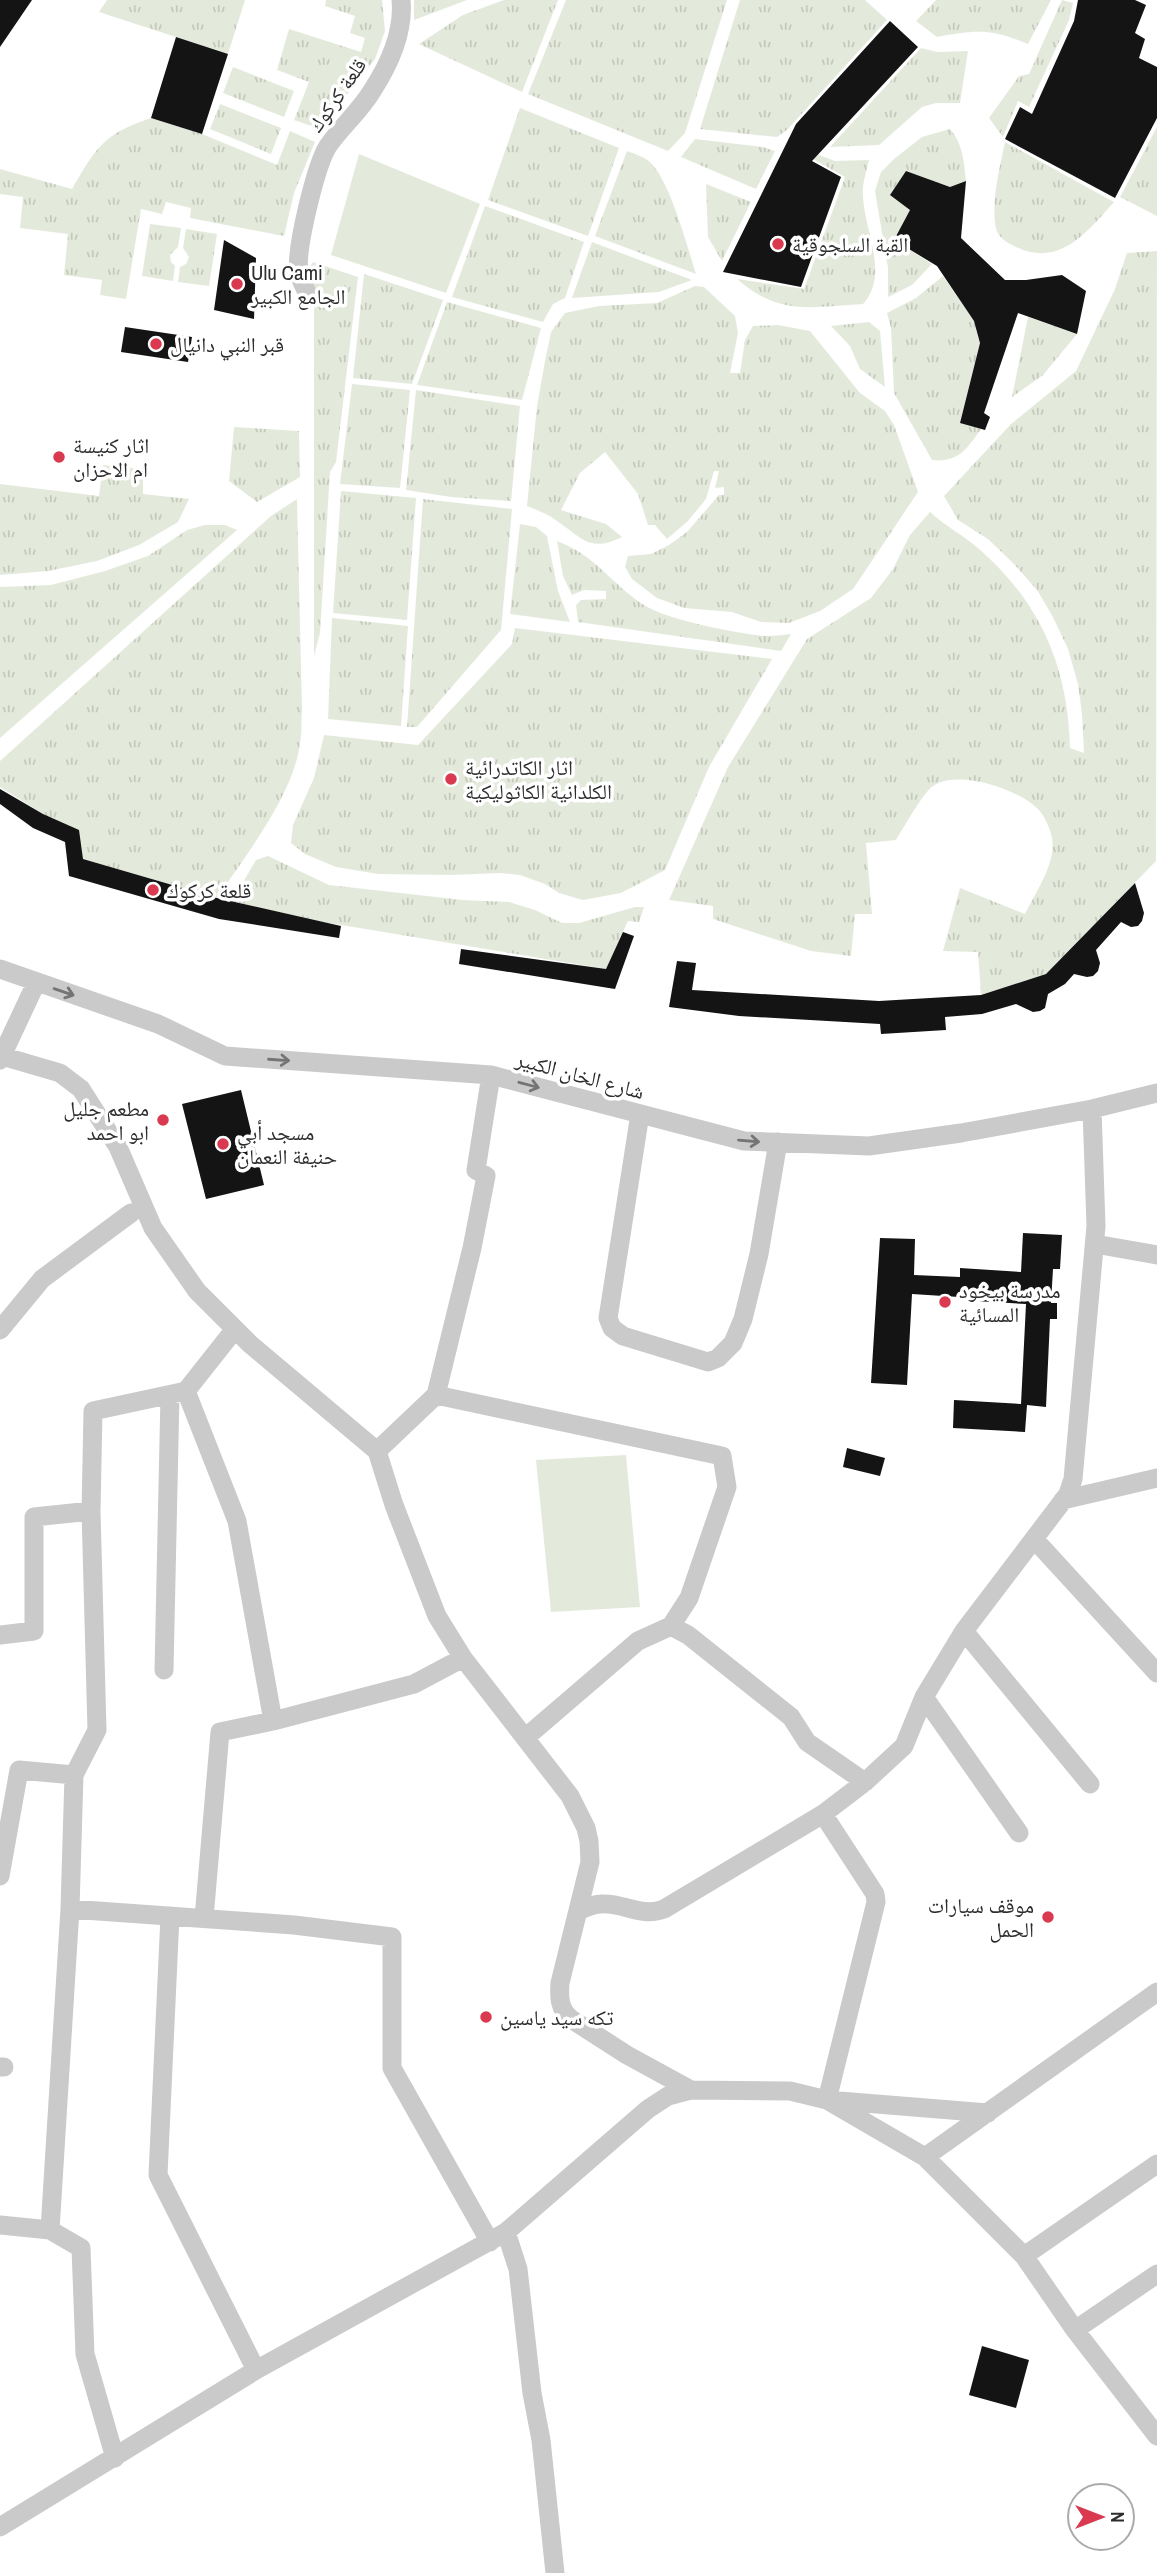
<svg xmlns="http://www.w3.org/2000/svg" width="1157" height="2573" font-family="'Archivo Narrow','Noto Naskh Arabic',sans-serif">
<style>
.grass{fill:url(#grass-tufts)}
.garden{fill:#e4eadb}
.building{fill:#141414}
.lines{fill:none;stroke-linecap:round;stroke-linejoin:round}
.street{stroke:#cacaca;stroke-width:19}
.oneway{stroke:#747474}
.poi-dot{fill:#d93a50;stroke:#fff;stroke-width:2.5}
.labels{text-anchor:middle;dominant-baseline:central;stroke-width:7;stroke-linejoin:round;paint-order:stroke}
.street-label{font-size:21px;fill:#2d2d2d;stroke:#fff}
.poi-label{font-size:21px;fill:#2d2d2d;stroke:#fff;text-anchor:start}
</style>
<defs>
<pattern id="grass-tufts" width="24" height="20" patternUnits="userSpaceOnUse" patternTransform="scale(1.75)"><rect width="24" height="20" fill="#e4eadb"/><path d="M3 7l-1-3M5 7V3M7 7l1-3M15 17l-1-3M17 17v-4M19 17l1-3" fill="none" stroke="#c4c9bc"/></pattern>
</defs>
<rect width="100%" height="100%" fill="#fff"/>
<path class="grass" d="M107,0H245L228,54L99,12Z
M326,0H382L385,31L375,59L320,129L294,120L309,82L277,70L289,29L361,52L365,38L350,33L355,16L325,6Z
M414,0H467L414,20Z
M504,0H558L522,92L419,44L463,15Z
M566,0H727L685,133L668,151L528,94Z
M740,0H865L887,20L787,130L777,137L700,129Z
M936,0H1051L1028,44C990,28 976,30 937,37L916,21Z
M1062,0L1073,3L1069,20L1029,107L1018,101L1003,137L989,118L1019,76L1029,74Z
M921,48L937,52L968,51L960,103H936L922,107L879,145L830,147Z
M233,67L294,91L284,117L223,93Z
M220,104L281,128L271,154L210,129Z
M520,108L619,148L588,236L488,200Z
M151,118L202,134L277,165L290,131L315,142L294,193L284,236L190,218L191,208L166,202L162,214L141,209L126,299L100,295L102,280L64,275L68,234L20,228L23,197L0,194V169L72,189C96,148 103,134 151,118Z
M1157,127V216L1120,197Z
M950,129C963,144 964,162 966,181L950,187L906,171L910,210L894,240L932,264L912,285L888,297V268L875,191L881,172L894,159L922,137Z
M695,139L763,147L775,151L756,189L681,157Z
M1005,142L1114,202C1087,232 1059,269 1014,246C1004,241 996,236 995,223C992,196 1000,167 1005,142Z
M790,144L835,161L869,160C867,169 864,178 863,187C860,224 892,273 863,304C811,307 779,316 737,279L804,289L845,177L788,145Z
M627,151C635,154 645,157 651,163C671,184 687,246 696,274L595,236Z
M706,184L751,202L722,261L708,237Z
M485,206L584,242L565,298L553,304L543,322L452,297Z
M150,224L181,228L178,247L170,255L171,262L175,266L173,281L142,276Z
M186,229L217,234L209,286L178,282L180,267L186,264L189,257L183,248Z
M592,242L692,280L659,292L572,298Z
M1157,251L1156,861L1046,974L981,995L978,952L943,951L960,888L1025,914C1036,891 1056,864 1052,838C1051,831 1046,820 1042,814C1025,790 958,768 933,786C923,793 904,827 896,840L866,843L872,914H855L851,956L811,951L713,919V906L669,900L728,767L807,639L871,598L893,569L910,535L930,512C945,526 963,535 978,548C1040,602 1068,666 1070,748L1084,753L1082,714L1078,684L1068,649L1053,617L1037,590L1014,564L988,539L958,520L944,496L1011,424L1076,371L1115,289L1127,253Z
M313,262L358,277L336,462L330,472L320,633L314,656V297L307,273Z
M364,274L443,300L412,384L353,378Z
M943,276L974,321L980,343L960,422L981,429C967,449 958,463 932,460L894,393L891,328L887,313L916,298Z
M695,286L704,287L735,316L738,333L730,373H740L745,340L753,326L778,325L810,331L860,393L885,411L894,425L918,492L853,589L820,611L789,623L761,622L732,612L684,608L657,598L632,579L625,567L628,556L651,554L669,545L687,532L719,495H724V487L715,488L719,471H714L706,499L688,521L667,539L655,525H648L638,494L605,452L580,473L561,510L606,524L622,537C590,553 582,538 557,521C548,514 537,510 527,506L537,406L545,361L551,332L565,313L599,306L657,303Z
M447,302L541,328L522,400L417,385Z
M1028,317L1077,334L1043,375L1012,397Z
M869,322L880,331L885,387L860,369L850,346L831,326Z
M352,384L410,390L400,488L340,484Z
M416,390L520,406L511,501L451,497L406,490Z
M234,427L299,431L300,477L257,502L229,481Z
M103,465L143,469V494L189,499L178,522L139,545L97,561L48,571L0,575V484L99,496Z
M341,491L416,498L407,620L333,613Z
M297,499L302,710C301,721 302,733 300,743C294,794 246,855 217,898L83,859L43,814L0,787V761L271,516Z
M423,499L512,509L501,630L417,727H407Z
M520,524L536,527L547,536L558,591L570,622L510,614Z
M205,525H225L237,530L0,738V587L51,585L105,571L148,556L187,530Z
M557,541C597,556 612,585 644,605C667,620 735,633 764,636C772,636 782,635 791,634L781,651L578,622L576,605L581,600L606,599V591L584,590L572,595L563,576Z
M332,618L408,626L401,726L328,719Z
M515,628L772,659L709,767L665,870L621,893L583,900L559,893L545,884L520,875L500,873L451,875L378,874L336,867L305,854L291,843L293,825L314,778L324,735L418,745L512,644Z
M268,856L329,885L463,900L509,902L535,910L562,923H579L635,907H644L639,922L628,921L606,969L317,921L232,901L256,860Z"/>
<path class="garden" d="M359,154L480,204L446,293L331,255Z
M626,1455L640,1607L551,1612L536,1460Z"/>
<path class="building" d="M0,0H32L0,47Z
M1078,0H1135L1146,5L1135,33L1145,39L1139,58L1157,67V118L1115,198L1005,139L1020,107L1032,114L1074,21Z
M890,21L918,47L812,161L841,177L801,287L723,272L796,124Z
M176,37L228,54L202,134L151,118Z
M906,171L950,187L966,181L961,238L1005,280H1026L1062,275L1086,291L1077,334L1018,313L984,413L990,417L985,430L960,423L980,343L974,321L937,266L894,240L910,210L890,195Z
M224,240L256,258L254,319L214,310Z
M125,327L192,337L188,362L121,352Z
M0,789L43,814L79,830L83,859L217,898L341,926L339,938L219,919L69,876L65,842L33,828L0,804Z
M1135,883L1144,913L1142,921L1138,926L1131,927L1121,922L1096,950L1100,963L1098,971L1093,976L1087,977L1074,974L1065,984L1048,994L1045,1008L1040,1011L1033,1012L1016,1004L982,1014L945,1017L946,1030L881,1034L880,1024L739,1016L669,1007L677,961L696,963L692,990L879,1001L981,995L1046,974Z
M623,932L634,936L615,989L459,964L461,949L606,969Z
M241,1090L264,1185L206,1199L182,1104Z
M1023,1233L1062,1235L1060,1269H1053L1051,1303H1057V1319H1050L1046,1407L1027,1405L1025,1432L953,1428L954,1400L1021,1404L1026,1304L958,1300L959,1297L912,1294L907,1385L871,1383L880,1238L915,1239L914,1275L960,1277V1268L1021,1272Z
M847,1448L885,1458L880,1476L843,1467Z
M982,2346L1029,2360L1016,2408L969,2395Z"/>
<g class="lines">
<path class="street" d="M309,297C306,289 300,280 299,272C295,250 316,165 328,146C341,127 360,111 372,91C389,65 404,32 401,0
M0,969L158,1024L225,1056L491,1075L744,1141L869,1146L961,1133L1092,1109L1157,1093
M2,1056L60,1073L81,1089L118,1147L153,1228L197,1291L250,1344L377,1451L394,1505L437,1616L463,1658L570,1796L586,1828L589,1841L590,1862L560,1983C559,1997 559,2009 571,2019L627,2055L691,2090
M0,1060L36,983
M640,1114L608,1318L612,1328L623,1336L708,1362L718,1358L733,1343L743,1319L759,1254L778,1142
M1095,1244L1157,1255
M0,1330L42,1279L131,1213
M186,1391L237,1521L273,1721
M436,1395L722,1456L727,1487L689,1598L671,1626
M377,1451L436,1395L472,1248L486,1176L476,1170L491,1075
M1063,1500L1157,1478
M1035,1540L1157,1673
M964,1631L1090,1784
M0,1635L34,1631V1517L91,1511
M164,1670L170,1395
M924,1697L1019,1833
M525,1738L638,1641L671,1626L688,1635L791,1717L807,1742L865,1782
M823,1814L875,1894L876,1902L827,2100L925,2157L1024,2256L1075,2330L1157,2436
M0,1876L19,1770L74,1775
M70,1909L294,1925L392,1937V2068L490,2242
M578,1911C585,1908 593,1904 601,1904C623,1902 641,1918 664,1909L823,1814L865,1782L904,1746L924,1697L964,1631L1068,1494L1073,1479L1096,1226L1092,1109
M170,1916L158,2175L256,2370
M204,1918L220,1732L273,1721L414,1684L463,1658
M0,2067H4
M925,2157L1157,1992
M0,2225L50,2230L81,2248L85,2354L115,2458
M50,2230L70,1909L74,1775L97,1730L91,1511L93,1411L186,1391L235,1329
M506,2232L518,2269L532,2393L541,2440L555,2573
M1024,2256L1157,2164
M1075,2330L1157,2274
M0,2527L256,2370L506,2232L648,2109L668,2096L691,2090L790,2091L827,2100L988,2113"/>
</g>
<defs><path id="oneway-shaft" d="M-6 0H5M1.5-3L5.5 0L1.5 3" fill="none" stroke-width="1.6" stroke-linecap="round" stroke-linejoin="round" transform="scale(1.75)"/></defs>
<g class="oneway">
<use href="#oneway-shaft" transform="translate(64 992) rotate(19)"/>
<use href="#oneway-shaft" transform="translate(279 1060) rotate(4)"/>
<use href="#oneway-shaft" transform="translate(529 1085) rotate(15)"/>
<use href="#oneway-shaft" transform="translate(749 1141) rotate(5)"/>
</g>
<g class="poi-dot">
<circle cx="778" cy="244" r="7"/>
<circle cx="237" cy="284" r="7"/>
<circle cx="156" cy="344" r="7"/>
<circle cx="59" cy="457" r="7"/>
<circle cx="451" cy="779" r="7"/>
<circle cx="153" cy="890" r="7"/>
<circle cx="163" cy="1120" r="7"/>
<circle cx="223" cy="1144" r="7"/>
<circle cx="945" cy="1302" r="7"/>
<circle cx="1048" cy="1917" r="7"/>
<circle cx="486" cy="2017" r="7"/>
</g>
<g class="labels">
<g class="street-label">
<text transform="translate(337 95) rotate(-55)">قلعة كركوك</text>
<text transform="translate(580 1075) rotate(15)">شارع الخان الكبير</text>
</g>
<g class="poi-label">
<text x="792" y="244">القبة السلجوقية</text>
<text x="251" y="272">Ulu Cami<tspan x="251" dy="24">الجامع الكبير</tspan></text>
<text x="170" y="344">قبر النبي دانيال</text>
<text x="73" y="445">اثار كنيسة<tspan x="73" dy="24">ام الاحزان</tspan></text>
<text x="465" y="767">اثار الكاتدرائية<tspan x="465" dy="24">الكلدانية الكاثوليكية</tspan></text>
<text x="167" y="890">قلعة كركوك</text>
<text x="149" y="1108" text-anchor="end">مطعم جليل<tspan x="149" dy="24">ابو احمد</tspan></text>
<text x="237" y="1132">مسجد أبي<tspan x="237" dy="24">حنيفة النعمان</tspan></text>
<text x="959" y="1290">مدرسة بيخود<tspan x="959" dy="24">المسائية</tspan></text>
<text x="1034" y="1905" text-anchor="end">موقف سيارات<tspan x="1034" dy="24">الحمل</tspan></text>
<text x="500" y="2017">تكه سيد ياسين</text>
</g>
</g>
<g transform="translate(1101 2517) rotate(90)"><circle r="33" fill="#ffffff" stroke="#ababab" stroke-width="2"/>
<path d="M0-5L12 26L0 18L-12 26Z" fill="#d93a50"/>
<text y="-10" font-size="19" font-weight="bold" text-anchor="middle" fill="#2d2d2d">N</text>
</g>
</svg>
